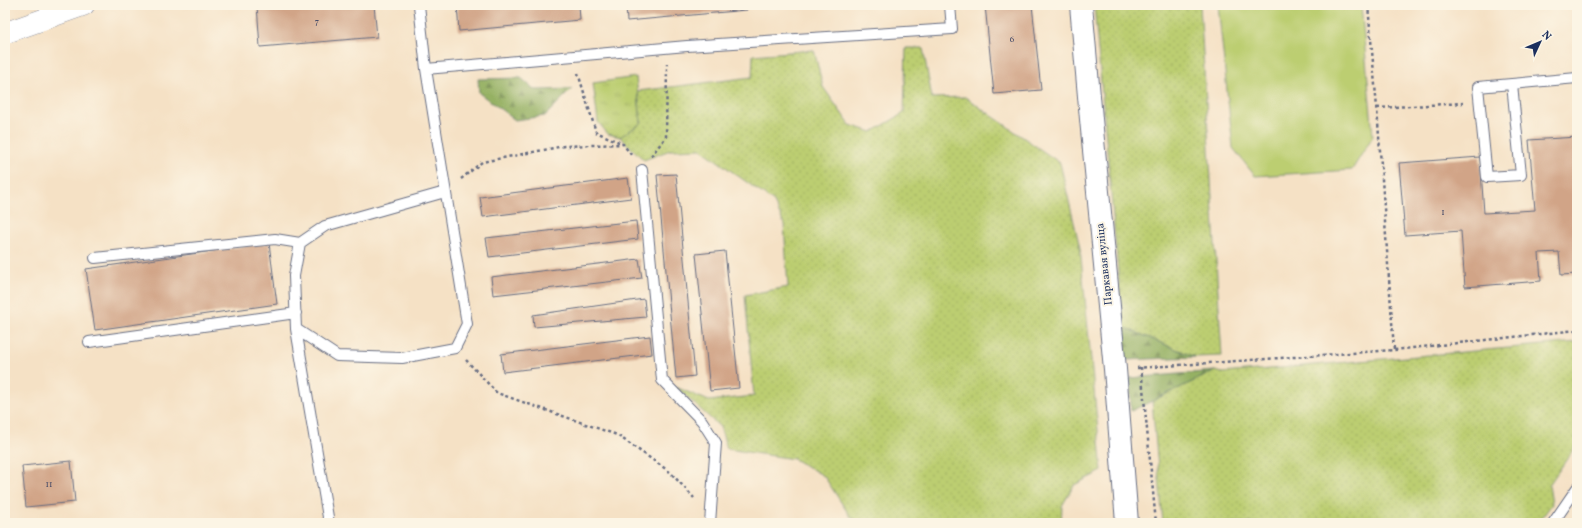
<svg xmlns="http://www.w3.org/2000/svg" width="1582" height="528" font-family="Vollkorn,serif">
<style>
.grass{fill:url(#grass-dots);stroke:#6c7e68}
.forest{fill:url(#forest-firs);stroke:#587060}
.park{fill:url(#park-tufts);stroke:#6c7e68}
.garden{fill:#bcce71;stroke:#6c7e68}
.building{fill:#d1a487}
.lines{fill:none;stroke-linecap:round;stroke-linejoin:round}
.lane-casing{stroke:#676d82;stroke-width:12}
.street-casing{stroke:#676d82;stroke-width:22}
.secondary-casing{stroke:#676d82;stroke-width:24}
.path{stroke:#676d82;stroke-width:2.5;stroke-dasharray:3 3;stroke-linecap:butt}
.lane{stroke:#fff;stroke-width:10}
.street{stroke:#fff;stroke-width:21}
.secondary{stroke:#fff;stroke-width:22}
.labels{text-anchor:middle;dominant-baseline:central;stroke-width:4;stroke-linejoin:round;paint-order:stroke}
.number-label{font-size:9px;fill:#484c68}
.street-label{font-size:11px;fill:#1b2f5e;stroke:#fcf5e5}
</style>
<defs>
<pattern id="grass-dots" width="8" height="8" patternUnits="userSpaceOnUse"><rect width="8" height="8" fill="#bcce71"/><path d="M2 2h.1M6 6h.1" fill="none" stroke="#a1b164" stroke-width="1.8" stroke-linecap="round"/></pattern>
<pattern id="forest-firs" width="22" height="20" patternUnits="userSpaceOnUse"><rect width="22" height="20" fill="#95b163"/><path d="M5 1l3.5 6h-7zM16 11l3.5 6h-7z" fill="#799055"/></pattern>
<pattern id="park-tufts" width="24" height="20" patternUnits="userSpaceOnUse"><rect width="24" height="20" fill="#bcce71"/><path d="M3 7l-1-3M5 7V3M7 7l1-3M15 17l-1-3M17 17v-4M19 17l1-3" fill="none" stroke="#a1b164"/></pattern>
</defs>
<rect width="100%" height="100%" fill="#fcf5e5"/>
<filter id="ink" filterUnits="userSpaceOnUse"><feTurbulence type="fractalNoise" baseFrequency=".025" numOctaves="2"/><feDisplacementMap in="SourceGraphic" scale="8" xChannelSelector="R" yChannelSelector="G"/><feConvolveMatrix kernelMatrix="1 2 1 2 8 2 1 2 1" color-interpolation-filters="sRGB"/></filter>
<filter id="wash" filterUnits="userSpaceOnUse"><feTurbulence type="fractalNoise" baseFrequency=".012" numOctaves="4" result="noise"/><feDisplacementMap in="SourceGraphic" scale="16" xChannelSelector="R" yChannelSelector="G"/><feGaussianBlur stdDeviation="0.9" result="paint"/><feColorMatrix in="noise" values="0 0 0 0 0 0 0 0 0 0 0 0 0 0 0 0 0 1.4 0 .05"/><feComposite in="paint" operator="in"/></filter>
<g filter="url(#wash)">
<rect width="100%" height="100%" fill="#f5e1c5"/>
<path class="grass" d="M1094,5H1200L1222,356L1195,357L1123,327Z
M906,48H923L932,98L965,97L1060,163L1080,248L1102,471L1074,485L1062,506L1061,523H860L850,516L824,476L794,459L727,449L720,427L676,387L709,401L754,396L745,295L788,287L784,224L774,202L701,149L670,150L644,160L620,137L641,123L638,91L752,77L753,55L814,50L823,87L850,125L872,132L904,113Z
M1577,342V444L1549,485L1552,504L1538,523H1163L1152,401L1215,371L1223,373Z"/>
<path class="forest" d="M521,78L535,90L572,89L545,116L515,120L479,93L478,79Z
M1123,327L1195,357L1125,360Z
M1215,371L1131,411L1130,378Z"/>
<path class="park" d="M636,77L641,123L620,137L608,134L598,122L593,83Z"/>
<path class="garden" d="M1218,5H1361L1373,136L1352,170L1255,176L1233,148Z"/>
<g id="blocks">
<path class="building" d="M257,5H374L377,37L260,47Z
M457,5H579L580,20L459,31Z
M626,5H747V10L627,21Z
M985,5H1032L1041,90L994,94Z
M1577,137V274L1561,275L1559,252L1539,253L1541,281L1465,287L1461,231L1405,235L1399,163L1480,157L1484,213L1535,210L1529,140Z
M676,174L695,376L676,378L657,175Z
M628,178L631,198L483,217L480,197Z
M636,221L638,239L489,257L486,238Z
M269,243L277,304L95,330L86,269Z
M725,251L739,388L710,391L696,254Z
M639,259L642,278L493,295L491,277Z
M644,299L646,317L534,327L533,315Z
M650,336L652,354L503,372L501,354Z
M71,461L75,502L26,507L22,466Z"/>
</g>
</g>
<g filter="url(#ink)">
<use href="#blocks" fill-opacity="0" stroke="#676d82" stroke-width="1"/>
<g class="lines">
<g class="lane-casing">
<path id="lane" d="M419,5L426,69L687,46L952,29L950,5
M426,69L467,324L455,348L402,358L337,356L296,329L294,276L300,243L325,226L445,192
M1512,84L1521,175L1487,177L1478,87L1577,78
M642,170L662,380L702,421L716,443L710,523
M95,258L275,239L300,243
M296,329L329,523
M89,342L296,313
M1553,523L1577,488"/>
</g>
<g class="street-casing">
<path id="street" d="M5,33L84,5"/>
</g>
<g class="secondary-casing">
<path id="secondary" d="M1081,5L1091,119L1115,369L1127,523"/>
</g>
<path class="path" d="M1368,5L1377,108L1394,350
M578,73L596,132L621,143
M1377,108L1463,103
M651,156L666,137L667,64
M461,179L482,162L564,146L623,144L632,156
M466,360L497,393L617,435L670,472L694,498
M1141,367L1156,523
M1137,368L1394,350L1577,330"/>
<use href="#lane" class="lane"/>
<use href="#street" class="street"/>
<use href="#secondary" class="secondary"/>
</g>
</g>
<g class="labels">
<g class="number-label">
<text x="317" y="21">7</text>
<text x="1012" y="39">6</text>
<text x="1443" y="212">1</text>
<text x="49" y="484">11</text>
</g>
<g class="street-label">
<text transform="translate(1105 264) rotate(-96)">Паркавая вуліца</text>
</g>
</g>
<rect width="1582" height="528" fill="none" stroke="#fcf5e5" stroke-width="20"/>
<g transform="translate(1540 42) rotate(46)" stroke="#fcf5e5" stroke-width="3" paint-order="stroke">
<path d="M0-3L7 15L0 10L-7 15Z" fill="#1b2f5e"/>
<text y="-6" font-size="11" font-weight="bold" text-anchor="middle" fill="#1b2f5e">N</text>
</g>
</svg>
